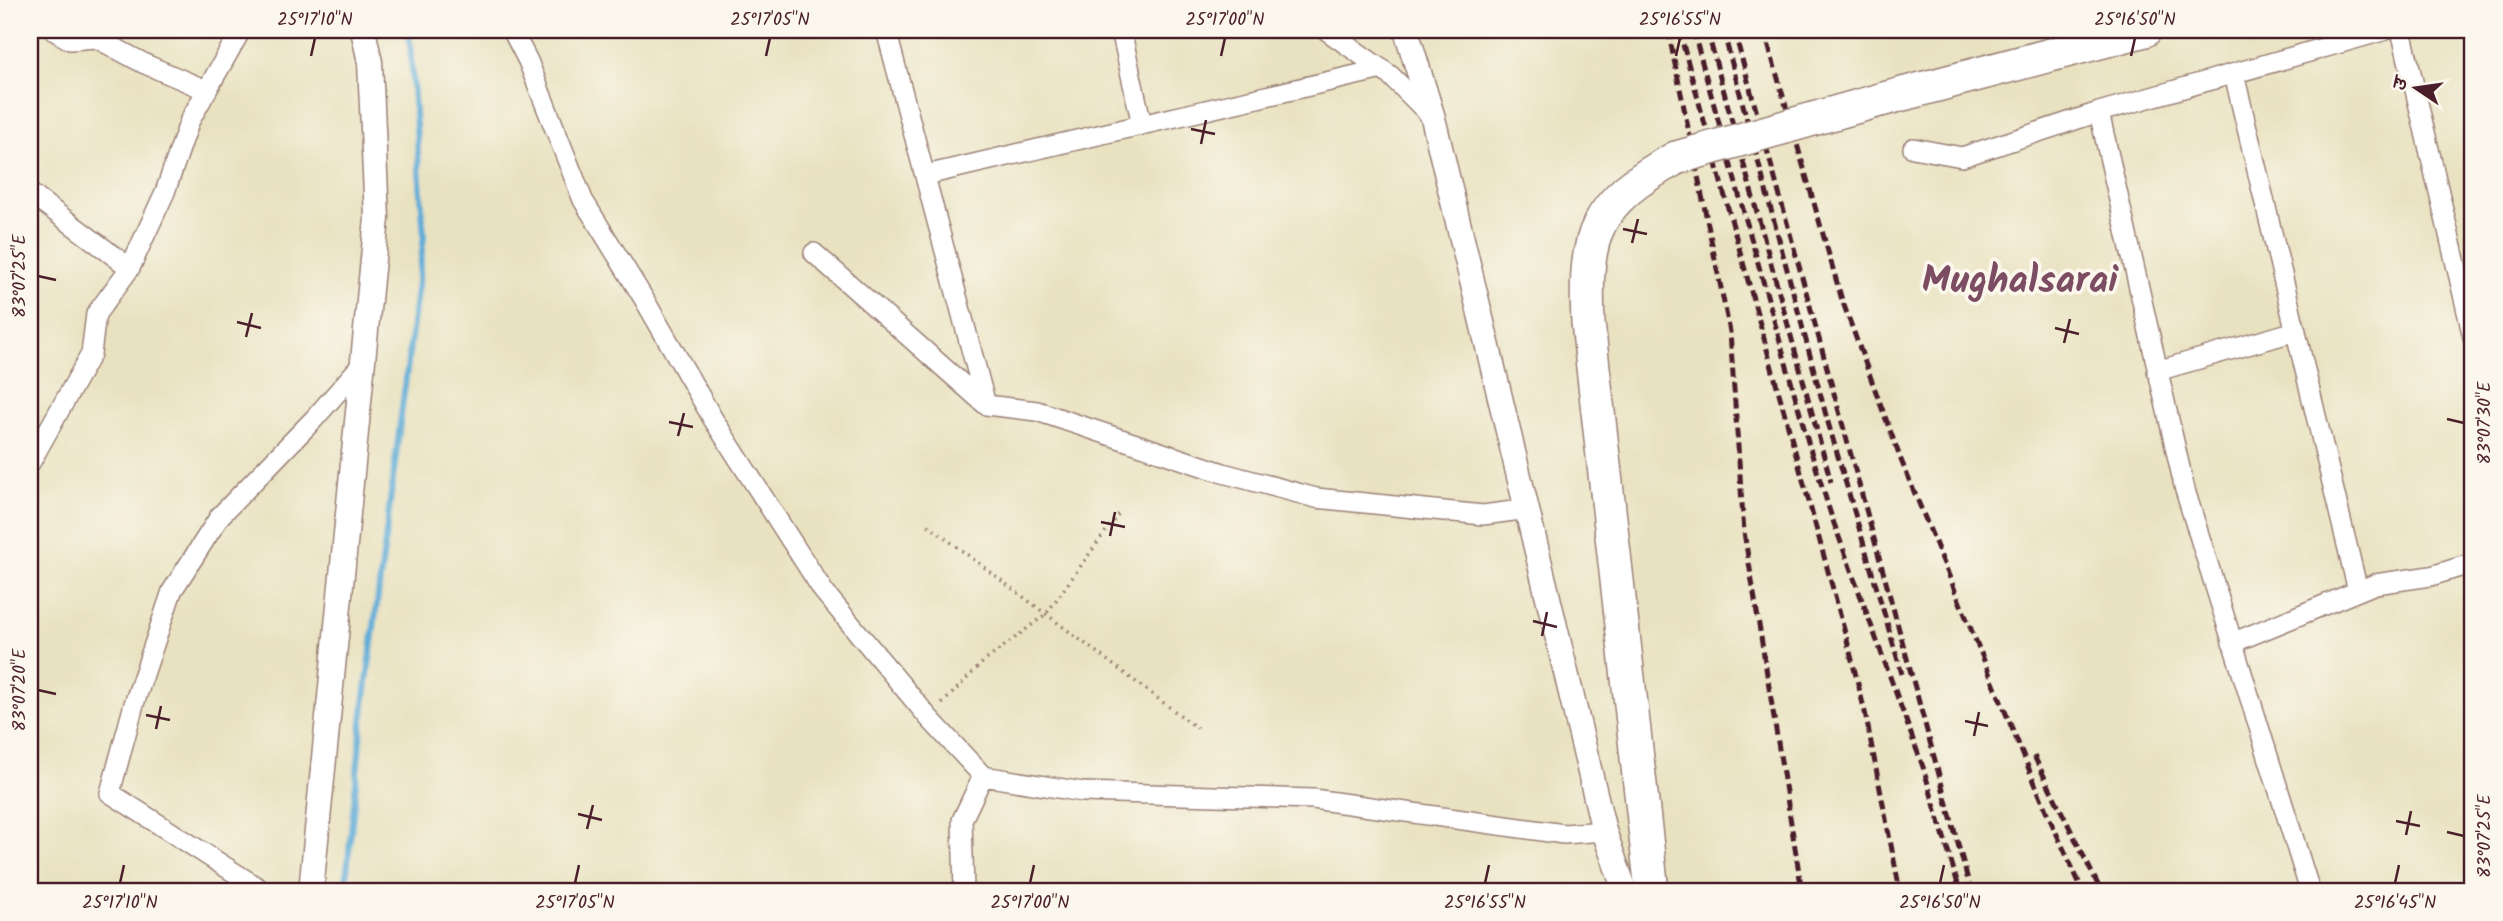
<svg xmlns="http://www.w3.org/2000/svg" width="2503" height="921" font-family="Kalam,'Playpen Sans Deva',sans-serif">
<style>
.lines{fill:none;stroke-linecap:round;stroke-linejoin:round}
.stream{stroke:#5eacd7;stroke-width:6}
.minor-casing{stroke:#9a8076;stroke-width:22}
.tertiary-casing{stroke:#9a8076;stroke-width:27}
.trunk-casing{stroke:#9a8076;stroke-width:36}
.path{stroke:#9a8076;stroke-width:3.5;stroke-dasharray:2 5;stroke-linecap:butt}
.minor{stroke:#fff;stroke-width:19}
.tertiary{stroke:#fff;stroke-width:24}
.trunk{stroke:#fff;stroke-width:33}
.rail{stroke:#4a1f2b;stroke-width:5;stroke-dasharray:10 5;stroke-linecap:butt}
.trunk-bridge-casing{stroke:#9a8076;stroke-width:36;stroke-linecap:butt}
.trunk-bridge{stroke:#fff;stroke-width:33}
.ticks{fill:none;stroke:#4a1f2b;stroke-width:2.5}
.labels{text-anchor:middle;dominant-baseline:central;stroke-width:7;stroke-linejoin:round;paint-order:stroke}
.town-label{font-size:38px;font-weight:bold;fill:#7c4d62;stroke:#fbf7ec}
.neatline{fill:none;stroke:#4a1f2b;stroke-width:2.5}
.ticks-label{font-size:18px;text-anchor:middle;fill:#4a1f2b}
</style>
<rect width="100%" height="100%" fill="#fbf7ec"/>
<filter id="ink" filterUnits="userSpaceOnUse"><feTurbulence type="fractalNoise" baseFrequency=".0143" numOctaves="2"/><feDisplacementMap in="SourceGraphic" scale="14" xChannelSelector="R" yChannelSelector="G"/><feConvolveMatrix kernelMatrix="1 2 1 2 8 2 1 2 1" color-interpolation-filters="sRGB"/></filter>
<filter id="wash" filterUnits="userSpaceOnUse"><feTurbulence type="fractalNoise" baseFrequency=".00686" numOctaves="4" result="noise"/><feDisplacementMap in="SourceGraphic" scale="28" xChannelSelector="R" yChannelSelector="G"/><feGaussianBlur stdDeviation="1.57" result="paint"/><feColorMatrix in="noise" values="0 0 0 0 0 0 0 0 0 0 0 0 0 0 0 0 0 1.4 0 .05"/><feComposite in="paint" operator="in"/></filter>
<g filter="url(#wash)">
<rect width="100%" height="100%" fill="#e9e2c1"/>
<g class="lines">
<path class="stream" d="M345,891L363,713L424,236L409,30"/>
</g>
</g>
<g filter="url(#ink)">
<g class="lines">
<g class="minor-casing">
<path id="minor" d="M53,30L70,40L96,38L145,64L206,90
M512,30L528,61L583,200L644,299L713,419L824,592L929,718L983,776L1083,792L1313,799L1564,834L1604,831
M886,30L986,405
M1121,30L1142,125
M1326,30L1391,76L1433,118
M2401,30L2473,337
M2234,74L2358,591
M2099,112L2185,490L2310,891
M1913,148L1962,157L2099,112L2386,30
M926,175L1382,69
M30,193L130,268
M814,253L986,405L1037,411L1223,473L1316,498L1483,515L1528,509
M2157,371L2296,331
M30,463L91,354L96,314L130,268L165,192L190,120L241,30
M2232,643L2375,584L2431,576L2473,563
M263,891L110,793L134,704L172,591L220,516L314,419L363,363
M964,891L962,820L983,776"/>
</g>
<g class="tertiary-casing">
<path id="tertiary" d="M1406,30L1433,118L1604,831L1625,891
M311,891L377,218L370,62L363,30"/>
</g>
<g class="trunk-casing">
<path id="trunk" d="M1880,100L2145,30
M1652,891L1588,323C1584,233 1594,203 1676,158"/>
</g>
<path class="path" d="M928,525L1197,728
M942,704L981,664L1046,614L1119,513"/>
<use href="#minor" class="minor"/>
<use href="#tertiary" class="tertiary"/>
<use href="#trunk" class="trunk"/>
<path class="rail" d="M1668,30L1730,332L1744,532L1802,891
M1679,30L1847,640L1865,712L1900,891
M1693,30L1808,442L1832,518L1923,767L1960,891
M1707,30L1831,482
M1723,30L1827,419L1902,674
M1734,30L1971,891
M1764,30L1842,300L1901,460L2048,815L2083,891
M2034,756L2101,891"/>
<g class="trunk-bridge-casing">
<path id="trunk-bridge" d="M1676,158L1880,100"/>
</g>
<use href="#trunk-bridge" class="trunk-bridge"/>
</g>
</g>
<path class="ticks" d="M311,56L315,38M766,56L770,38M1221,56L1225,38M1676,56L1680,38M2131,56L2135,38M1191,129L1215,134M1201,144L1206,120M1623,229L1647,234M1632,243L1638,219M38,276L56,280M237,322L261,328M2055,328L2079,334M246,337L252,313M2064,343L2070,319M2447,419L2464,423M669,422L693,427M678,436L684,413M1101,522L1125,527M1110,536L1115,512M1533,621L1557,627M1542,636L1547,612M38,690L56,694M146,715L170,720M1965,721L1988,726M156,729L161,706M1974,736L1979,712M578,814L602,820M2396,821L2420,826M587,829L593,805M2447,832L2464,836M2406,835L2411,811M120,883L124,865M575,883L579,865M1030,883L1034,865M1485,883L1489,865M1940,883L1944,865M2395,883L2399,865"/>
<g class="labels">
<g class="town-label">
<text x="2020" y="282">Mughalsarai</text>
</g>
</g>
<rect width="2503" height="921" fill="none" stroke="#fbf7ec" stroke-width="77"/>
<g transform="translate(2416 88) rotate(283)" stroke="#fbf7ec" stroke-width="5" paint-order="stroke">
<path d="M0-5L12 26L0 18L-12 26Z" fill="#4a1f2b"/>
<text y="-10" font-size="19" font-weight="bold" text-anchor="middle" fill="#4a1f2b">उ</text>
</g>
<rect x="38" y="38" width="2426" height="845" class="neatline"/>
<g class="ticks-label">
<text x="315" y="25">25°17'10"N</text>
<text x="770" y="25">25°17'05"N</text>
<text x="1225" y="25">25°17'00"N</text>
<text x="1680" y="25">25°16'55"N</text>
<text x="2135" y="25">25°16'50"N</text>
<text transform="translate(19 276) rotate(-90)" y="6">83°07'25"E</text>
<text transform="translate(2484 423) rotate(-90)" y="6">83°07'30"E</text>
<text transform="translate(19 690) rotate(-90)" y="6">83°07'20"E</text>
<text transform="translate(2484 836) rotate(-90)" y="6">83°07'25"E</text>
<text x="120" y="908">25°17'10"N</text>
<text x="575" y="908">25°17'05"N</text>
<text x="1030" y="908">25°17'00"N</text>
<text x="1485" y="908">25°16'55"N</text>
<text x="1940" y="908">25°16'50"N</text>
<text x="2395" y="908">25°16'45"N</text>
</g>
</svg>
